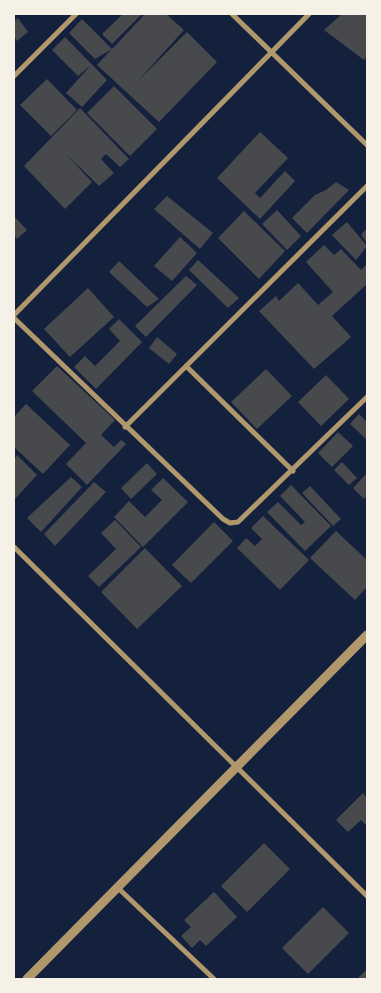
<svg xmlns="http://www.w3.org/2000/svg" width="381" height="993" font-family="Spectral,serif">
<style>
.building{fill:#48494c}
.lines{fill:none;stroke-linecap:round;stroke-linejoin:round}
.minor{stroke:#b1986c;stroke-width:5}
.tertiary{stroke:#b1986c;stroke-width:9}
</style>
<rect width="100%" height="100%" fill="#14213d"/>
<path class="building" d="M123,14H142L112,44L102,34Z
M145,14H166L184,30L137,82L187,32L217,62L159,122L97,65Z
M342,14H367V56L364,60L324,30Z
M18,18L28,32L17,41L14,36V21Z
M82,19L112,49L95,59L69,33Z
M65,37L107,80L82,107L66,93L91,65L78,76L52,50Z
M47,79L77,110L51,136L20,105Z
M114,86L157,129L130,156L87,113Z
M80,108L129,159L120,167L106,154L101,159L114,173L99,186L65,153L92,182L65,209L24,166Z
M260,132L288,158L255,193L260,198L285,171L295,181L260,219L217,178Z
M336,182L349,190L307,233L292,218L315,195L326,190Z
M167,196L213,233L200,249L154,209Z
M277,210L301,236L287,250L262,224Z
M244,211L285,251L259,279L218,238Z
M14,216L27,230L17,239L14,235Z
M347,222L367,246L356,260L332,235Z
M367,228V243L361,235Z
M180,237L197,253L172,281L154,266Z
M324,245L334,255L341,249L361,270L367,264V284L332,316L351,337L314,369L259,311L276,296L279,301L298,283L318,305L333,292L306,262Z
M198,260L239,298L228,308L189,270Z
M119,261L159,299L147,307L109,272Z
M186,276L197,285L146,337L135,326Z
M88,288L114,317L70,357L44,329Z
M119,319L142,342L96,389L74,367L85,356L95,366L120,341L109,329Z
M157,337L177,354L169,364L149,348Z
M57,366L115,420L101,435L114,447L121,440L126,444L87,485L66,464L86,443L32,391Z
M266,369L292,396L257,429L231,402Z
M326,375L349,399L321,426L298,402Z
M26,404L70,445L43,474L14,447V417Z
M359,414L367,422V440L350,424Z
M338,432L353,446L332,467L318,453Z
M17,455L37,475L14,500V460Z
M342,462L357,478L349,485L334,470Z
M147,463L157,474L131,499L121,488Z
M367,473V495L364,499L353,488Z
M71,477L82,487L41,532L27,518Z
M163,478L188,502L143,547L114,517L129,501L145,517L162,500L151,490Z
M94,482L106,492L55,546L44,534Z
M291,485L331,526L305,551L267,512L278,502L301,525L305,522L280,496Z
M310,486L341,519L333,526L302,493Z
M263,516L309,560L280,590L237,548L246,538L255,546L262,539L251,528Z
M115,520L141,547L99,587L88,576L116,549L101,533Z
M214,522L233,541L191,583L172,565Z
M336,531L367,560V587L355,600L310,558Z
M145,548L182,586L137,629L101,592Z
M363,793L367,798V826L361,820L348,832L336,820Z
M264,843L290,869L247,912L221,886Z
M214,892L237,917L206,946L200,940L192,948L181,936L191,927L184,920Z
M323,907L349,933L308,974L282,948Z
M367,969V979H357Z"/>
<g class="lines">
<path class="minor" d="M232,14L367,145
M14,76L76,14
M14,315L309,14
M14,318L223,519L230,523L238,522L367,397
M186,366L293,471
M125,427L367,186
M14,547L367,896
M117,887L214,979"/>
<path class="tertiary" d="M27,979L367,635"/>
</g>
<rect width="381" height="993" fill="none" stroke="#f6f1e7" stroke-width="30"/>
</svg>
